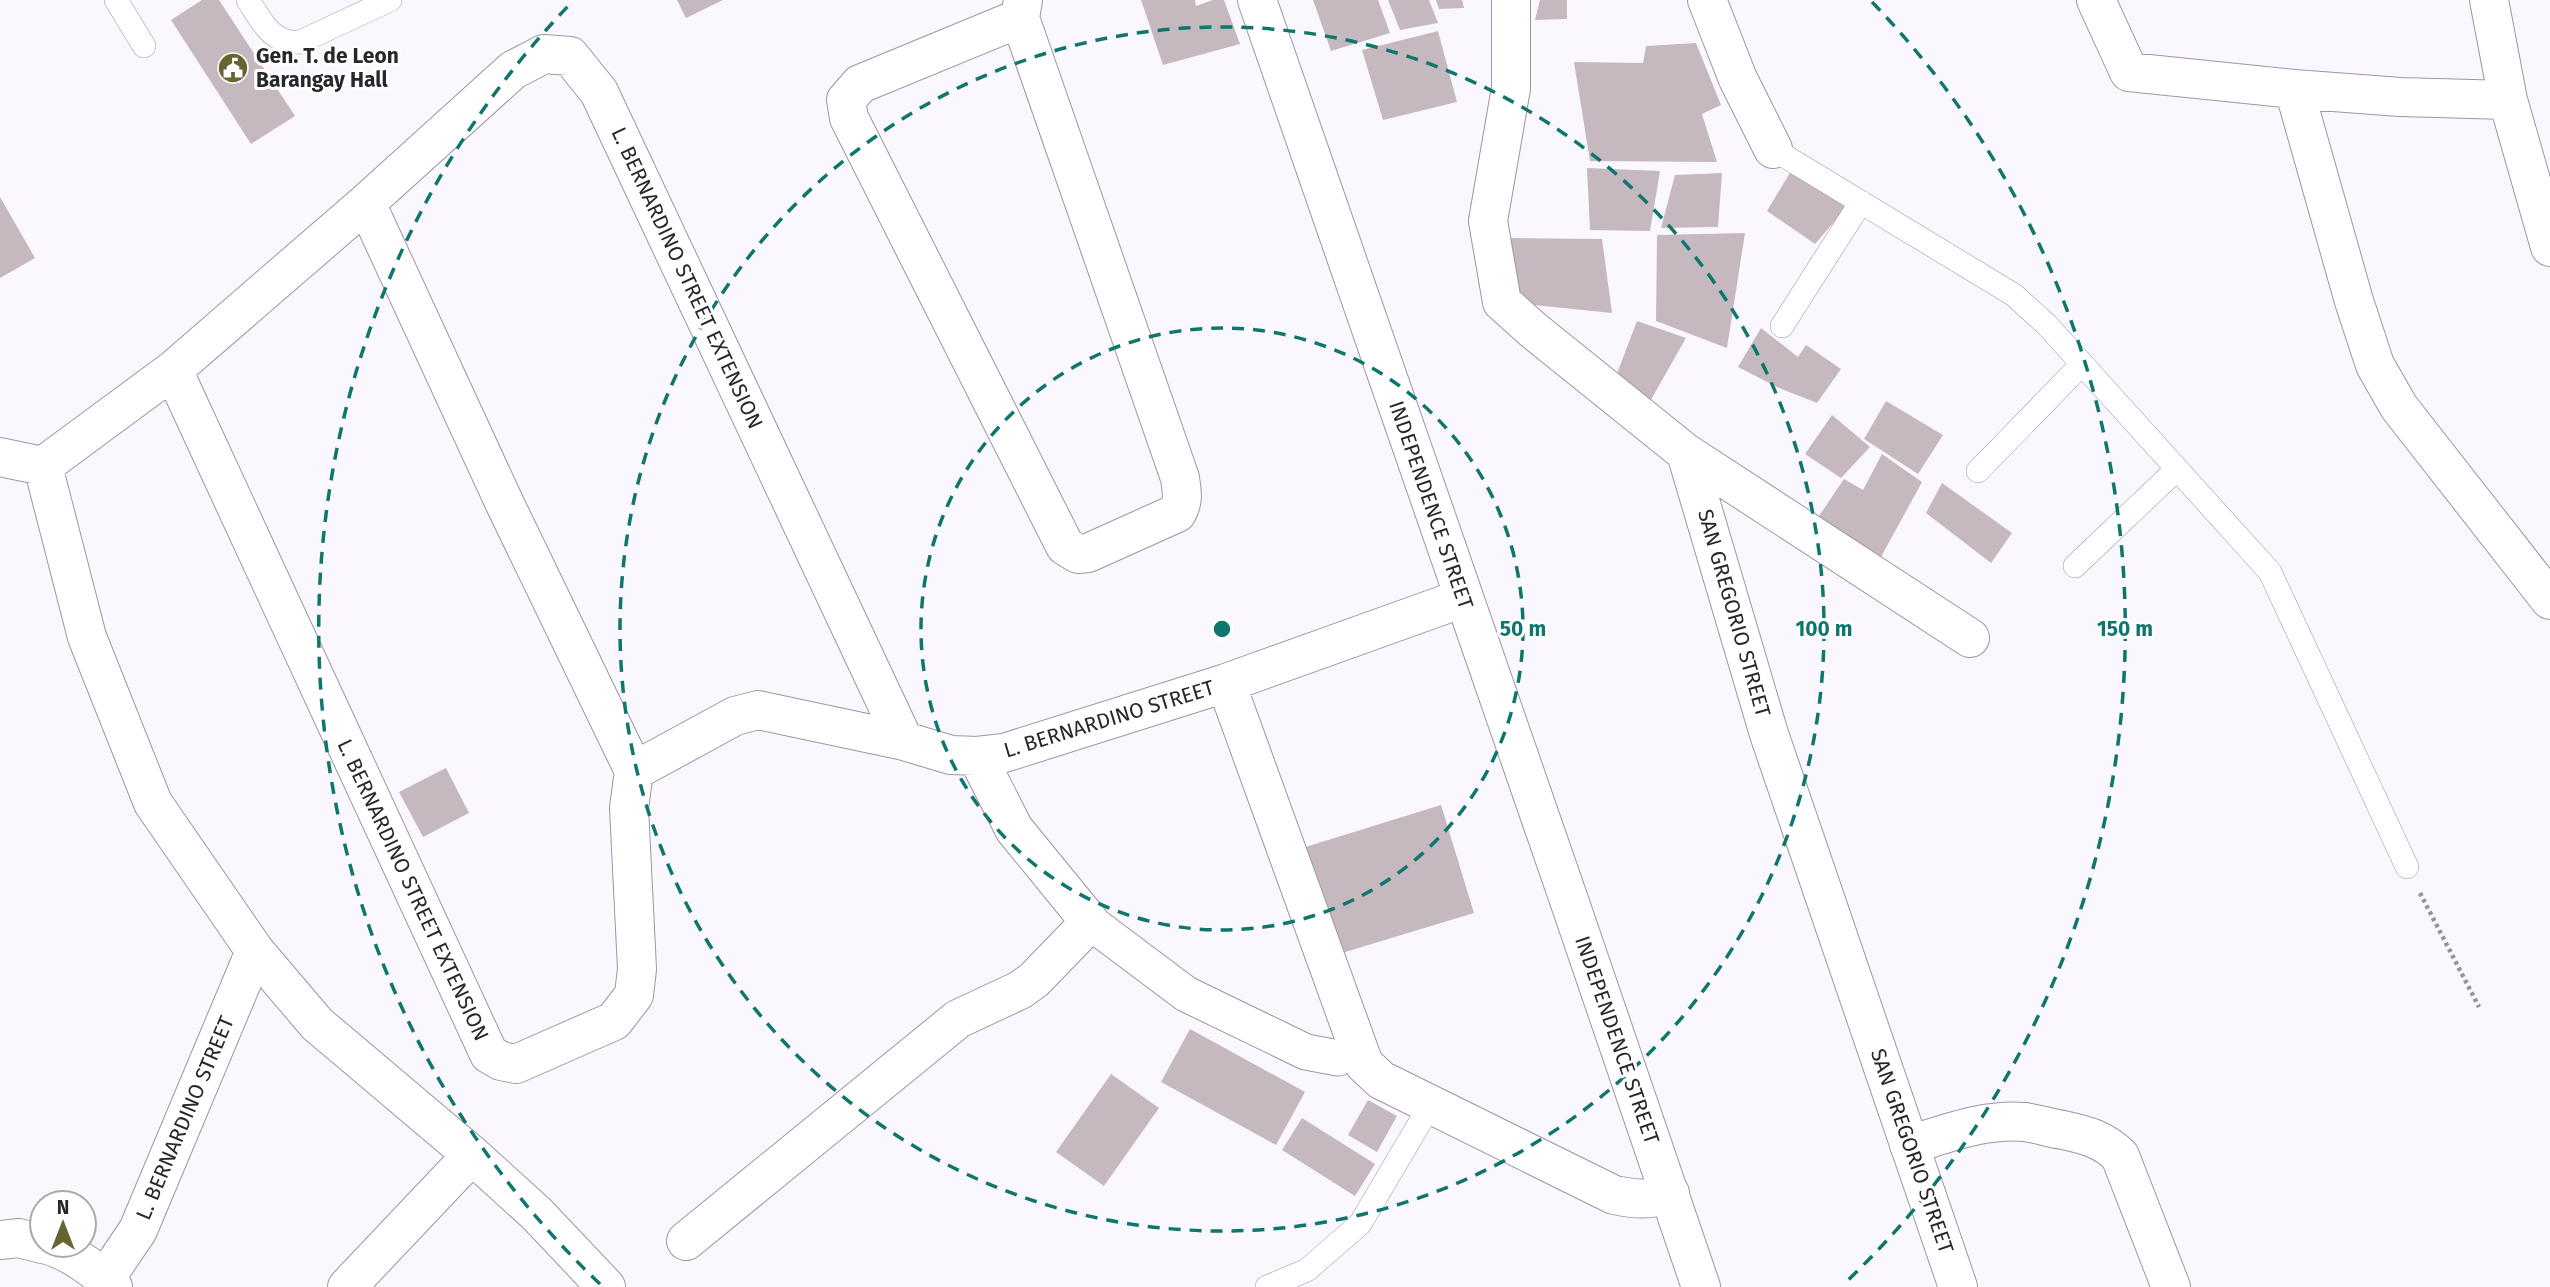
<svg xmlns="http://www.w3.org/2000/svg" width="2550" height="1287" font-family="'Fira Sans',sans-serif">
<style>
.building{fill:#c6b8bf}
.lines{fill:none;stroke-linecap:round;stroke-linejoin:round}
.service-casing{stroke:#9d96a1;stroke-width:24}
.pedestrian-casing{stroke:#9d96a1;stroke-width:37}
.minor-casing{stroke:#9d96a1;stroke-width:40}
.tertiary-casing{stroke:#9d96a1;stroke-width:40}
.path{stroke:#959298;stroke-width:4.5;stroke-dasharray:3.5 3.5;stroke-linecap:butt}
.service{stroke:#fff;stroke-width:23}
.pedestrian{stroke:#fff;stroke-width:35}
.minor{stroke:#fff;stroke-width:38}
.tertiary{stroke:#fff;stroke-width:38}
.ring{fill:none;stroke:#0f766e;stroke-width:3.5;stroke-dasharray:12 9}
.labels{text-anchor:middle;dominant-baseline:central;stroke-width:6;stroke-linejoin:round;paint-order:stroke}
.poi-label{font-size:21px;font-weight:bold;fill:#2a272c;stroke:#fff;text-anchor:start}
.street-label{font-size:21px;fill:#2a272c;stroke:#fff}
.centre{fill:#0f766e;stroke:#fff;stroke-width:3.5}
.ring-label{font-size:21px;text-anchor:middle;font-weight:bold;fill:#0f766e;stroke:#fff;stroke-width:6;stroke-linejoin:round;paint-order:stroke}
</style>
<rect width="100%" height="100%" fill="#fbf7fe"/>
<path class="building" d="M202,0H219L295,116L251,144L171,20Z
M677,0H723L686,18Z
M1141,0H1195L1196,6L1213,0H1224L1240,44L1163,65Z
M1313,0H1378L1390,33L1331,51Z
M1388,0H1429L1438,23L1400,30Z
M1436,0H1462L1464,8L1439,9Z
M1540,0H1567V19L1535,20Z
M1438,31L1457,102L1383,120L1362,50Z
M1696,43L1721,105L1702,114L1717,162L1590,161L1574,62L1643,63L1646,46Z
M1587,168L1660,171L1650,231L1590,230Z
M1791,171L1847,207L1815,244L1767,211Z
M1722,173L1718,227L1661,228L1675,175Z
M0,197L35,258L0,278Z
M1745,233L1727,348L1656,321L1657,235Z
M1511,238L1602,239L1612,313L1515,303Z
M1637,321L1686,338L1649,403L1616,376Z
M1761,328L1798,357L1806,345L1841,369L1817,403L1779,388L1738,367Z
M1886,401L1943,435L1918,474L1864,439Z
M1832,415L1870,447L1841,478L1805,454Z
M1882,454L1922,482L1876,566L1815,522L1844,479L1863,490Z
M1942,483L2012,533L1991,563L1926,513Z
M446,768L469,813L423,837L399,792Z
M1441,805L1474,913L1332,956L1299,849Z
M1190,1029L1305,1092L1276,1145L1161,1082Z
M1111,1074L1159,1108L1104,1186L1056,1152Z
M1368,1100L1397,1116L1377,1152L1348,1135Z
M1302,1118L1375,1164L1355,1196L1282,1150Z"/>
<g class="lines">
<g class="service-casing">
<path id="service" d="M116,0L144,46
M248,0C261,20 272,45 300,42L390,0
M1773,149L2014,295L2047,325L2270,572L2407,867
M1782,326L1861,202
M1978,471L2082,364
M2075,566L2177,469
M1267,1287L1307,1270L1360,1224L1431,1104"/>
</g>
<g class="pedestrian-casing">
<path id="pedestrian" d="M1090,922L1186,994L1306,1052L1338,1058"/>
</g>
<g class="minor-casing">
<path id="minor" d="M1511,0V88L1488,221L1502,302L1532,329L1686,453L1970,638
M1707,0L1738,79L1773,149
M2096,0L2129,72L2294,89L2400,97L2508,100
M2489,0L2508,100L2550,247
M1020,18L1180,478C1182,492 1184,501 1177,513L1088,553L1078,554L1065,546L849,118L846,100L860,84L1020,18L1023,0
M2294,89L2354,301L2375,365L2399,407L2550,600
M173,370L489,1054L501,1061L516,1064L614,1021L634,995L637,969L629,808L634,771L504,502L366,203
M1686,453L1769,734L1958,1287
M0,457L43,466L173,370L366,203L513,70L544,54L570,56L599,92L904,741
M43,466L87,637L153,803L255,951L317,1024L472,1155L537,1214L606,1287
M1226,683L1364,1064L1381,1080L1614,1195C1634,1199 1650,1201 1670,1193
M634,771L735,716L758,710L904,741L951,755L977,756L1004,753L1226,683L1463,598
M1909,1145C1946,1134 1985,1118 2025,1122C2038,1124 2050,1128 2063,1130C2086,1135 2103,1139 2120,1156L2171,1287
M0,1240L19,1238L42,1244
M686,1241L958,1019L1020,990L1034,980L1090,922L1014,829L977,756
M47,1245C70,1251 96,1270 113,1287
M105,1279L138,1230L255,951
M347,1287L472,1155"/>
</g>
<g class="tertiary-casing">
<path id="tertiary" d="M1257,0L1570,903L1701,1287"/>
</g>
<path class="path" d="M2420,893L2479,1007"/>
<use href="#service" class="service"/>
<use href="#pedestrian" class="pedestrian"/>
<use href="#minor" class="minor"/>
<use href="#tertiary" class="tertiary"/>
</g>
<g class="ring">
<circle cx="1222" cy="629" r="301"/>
<circle cx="1222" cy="629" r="602"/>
<path d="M600 1284A903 903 0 0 1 572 2M1872 2A903 903 0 0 1 1844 1284"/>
</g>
<defs>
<g id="civic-disc" transform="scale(1.575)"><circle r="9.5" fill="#676431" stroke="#fff"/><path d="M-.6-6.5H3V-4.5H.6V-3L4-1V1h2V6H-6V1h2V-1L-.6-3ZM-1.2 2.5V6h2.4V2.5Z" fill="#fff"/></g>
</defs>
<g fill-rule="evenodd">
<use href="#civic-disc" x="233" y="68"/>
</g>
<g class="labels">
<g class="poi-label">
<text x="256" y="56">Gen. T. de Leon<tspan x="256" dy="24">Barangay Hall</tspan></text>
</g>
<g class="street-label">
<text transform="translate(687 278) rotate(65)">L. BERNARDINO STREET EXTENSION</text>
<text transform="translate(1431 505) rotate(71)">INDEPENDENCE STREET</text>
<text transform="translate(1734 613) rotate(74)">SAN GREGORIO STREET</text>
<text transform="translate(1109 719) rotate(-17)">L. BERNARDINO STREET</text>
<text transform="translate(413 890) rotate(65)">L. BERNARDINO STREET EXTENSION</text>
<text transform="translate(1617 1040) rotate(71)">INDEPENDENCE STREET</text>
<text transform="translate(185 1118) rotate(-67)">L. BERNARDINO STREET</text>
<text transform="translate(1912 1151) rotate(71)">SAN GREGORIO STREET</text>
</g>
</g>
<circle cx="1222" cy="629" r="10" class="centre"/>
<g class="ring-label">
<text x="1523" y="636">50 m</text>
<text x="1824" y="636">100 m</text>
<text x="2125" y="636">150 m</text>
</g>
<g transform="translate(63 1224)"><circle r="33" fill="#ffffff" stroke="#aaa9ab" stroke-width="2"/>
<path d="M0-5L12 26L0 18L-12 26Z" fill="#676431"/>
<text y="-10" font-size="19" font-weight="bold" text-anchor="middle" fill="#2a272c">N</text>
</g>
</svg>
